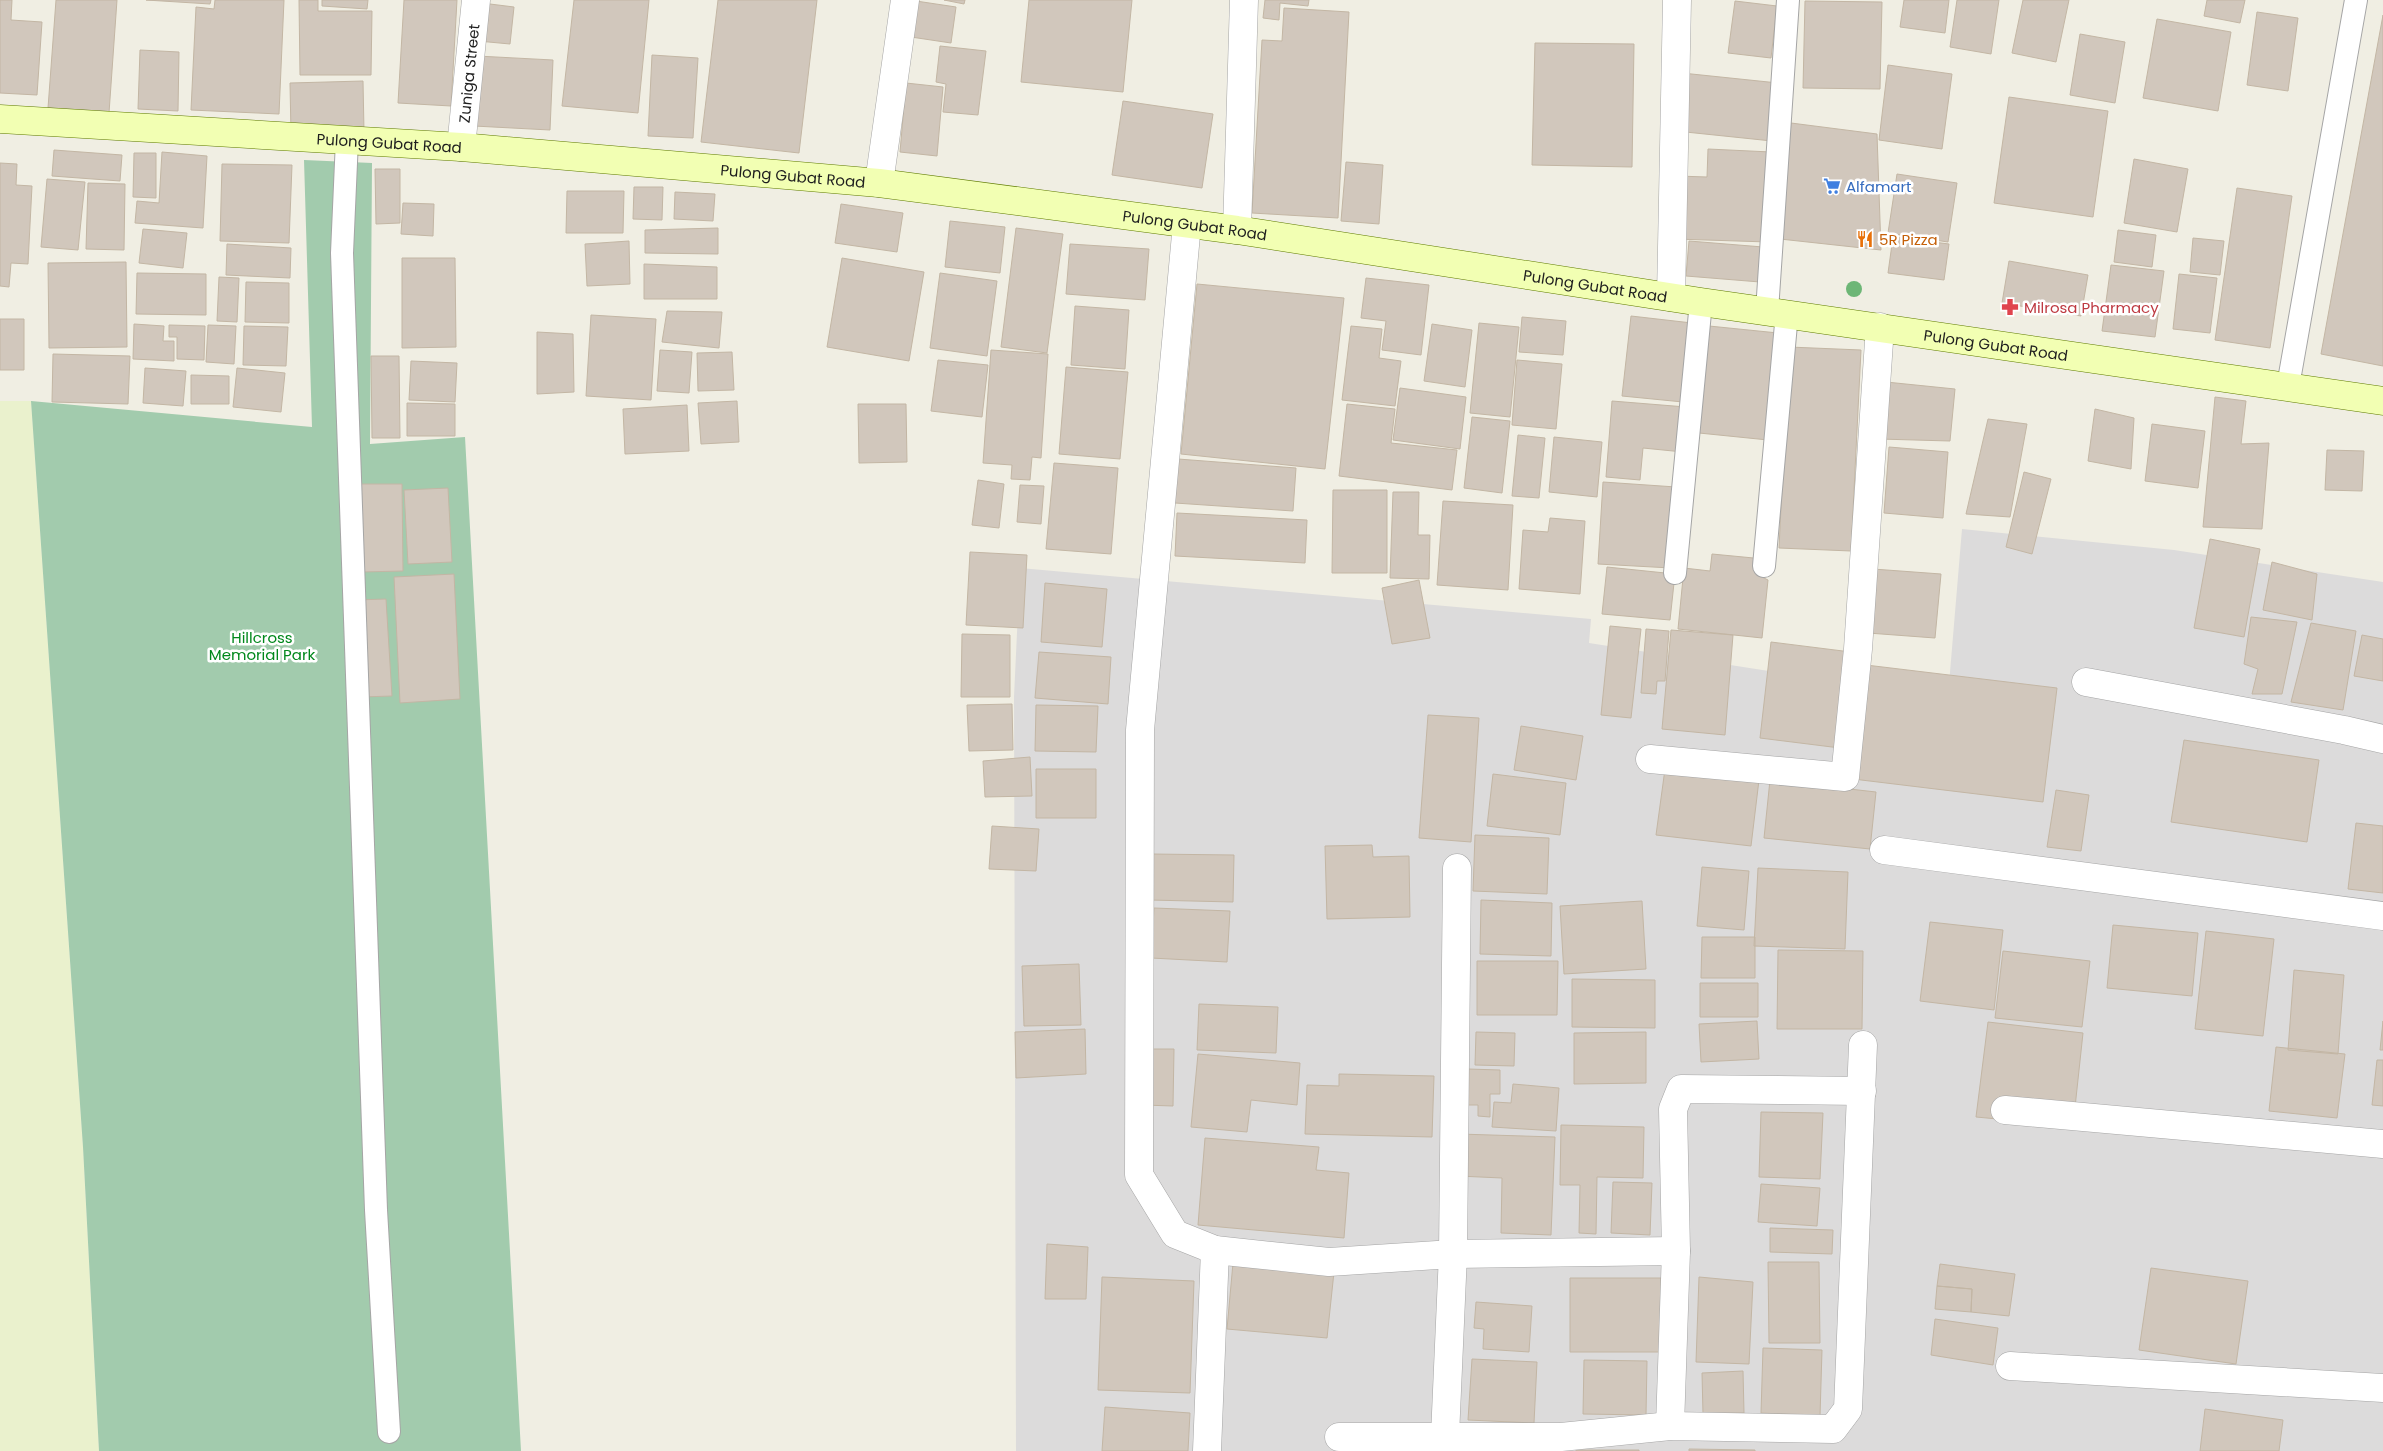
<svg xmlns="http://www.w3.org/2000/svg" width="2383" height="1451" font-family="Poppins,sans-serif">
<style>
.residential{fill:#dcdbdb}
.farmland{fill:#eaf1cd}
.cemetery{fill:#a2cbad}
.building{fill:#d1c7bc;stroke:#c3b6a4}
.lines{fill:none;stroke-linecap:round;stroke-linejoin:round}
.service-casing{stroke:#a5a5a5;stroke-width:24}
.minor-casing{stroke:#a5a5a5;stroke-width:29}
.secondary-casing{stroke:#5f7b00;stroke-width:29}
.service{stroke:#fff;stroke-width:22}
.minor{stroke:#fff;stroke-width:28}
.secondary{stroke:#f2ffb3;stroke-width:28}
.tree{fill:#6db676}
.labels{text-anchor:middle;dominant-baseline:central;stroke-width:5;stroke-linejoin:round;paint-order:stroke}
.street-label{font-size:15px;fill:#1e1e1e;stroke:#fff}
.shop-label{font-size:15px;fill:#366cbe;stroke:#fff;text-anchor:start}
.food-label{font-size:15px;fill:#c56008;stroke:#fff;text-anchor:start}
.health-label{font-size:15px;fill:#be3a42;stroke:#fff;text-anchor:start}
.park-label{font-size:15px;fill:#01881c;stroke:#fff}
</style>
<rect width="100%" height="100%" fill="#f0eee3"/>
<path class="residential" d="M1962,529L2174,550L2383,582V1451H1016L1014,697L1020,568L1591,619L1589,643L1871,687L1948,696Z"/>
<path class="farmland" d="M0,401H31L83,1147L99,1451H0Z"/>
<path class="cemetery" d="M304,160L372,163L370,444L465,437L521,1451H99L83,1147L31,401L312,427Z"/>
<path class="building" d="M0,0H12L11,20L42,22L37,95L0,93Z
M56,0H117L109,113L48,108Z
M146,0H211L210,4Z
M215,0H284L279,114L191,110L196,7L214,9Z
M299,0H318V11H372L371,75H300Z
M322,0H368L367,9L322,6Z
M404,0H457L451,106L398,103Z
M574,0H649L638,113L562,106Z
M718,0H817L799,153L701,142Z
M944,0H965L964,4Z
M1029,0H1132L1123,92L1021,82Z
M1265,0H1309L1308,6L1280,3L1279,20L1263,18Z
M1904,0H1949L1945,33L1900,27Z
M1957,0H1999L1991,54L1950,47Z
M2023,0H2069L2056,62L2012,53Z
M2207,0H2245L2240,23L2204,16Z
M916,1L956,7L951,43L911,37Z
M1735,1L1777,6L1771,58L1728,53Z
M1805,1L1882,2L1880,89L1803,88Z
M482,3L514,7L510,44L478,41Z
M1284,8L1349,12L1338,218L1252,213L1262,40L1282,41Z
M2257,12L2298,18L2288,91L2247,85Z
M2383,15V366L2321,354Z
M2157,19L2231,32L2218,111L2143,98Z
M2080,34L2125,42L2115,103L2070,95Z
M1535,43L1634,44L1632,167L1532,165Z
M940,46L986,51L978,115L943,112L946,84L936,82Z
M140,50L179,52L178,111L138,109Z
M652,55L698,58L693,138L648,136Z
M477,56L553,60L550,130L474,126Z
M1888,65L1952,74L1942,149L1879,140Z
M1682,73L1778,83L1772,141L1676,131Z
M363,81L364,132L291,134L290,83Z
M906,83L943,87L937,156L900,152Z
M2009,97L2108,111L2093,217L1994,203Z
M1123,101L1213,114L1202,188L1112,175Z
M1791,123L1877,134L1881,250L1780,239Z
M1708,149L1771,152L1768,242L1675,239L1677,176L1707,177Z
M54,150L122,155L120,181L52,176Z
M162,152L207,156L203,228L135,223L137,201L159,203Z
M134,153H156V198L133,197Z
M2134,159L2188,169L2177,232L2124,223Z
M1346,162L1383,165L1379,224L1341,221Z
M0,163L17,164L16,185L32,186L28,264L11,263L9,287L0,286Z
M222,164L292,165L289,243L220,241Z
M375,169H400V223L376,224Z
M1897,174L1957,183L1948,242L1888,233Z
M47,179L85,182L78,250L41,247Z
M88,183L125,184L124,250L86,249Z
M634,187H663L662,220L633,219Z
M2237,188L2292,196L2270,348L2215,340Z
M567,191H624L623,233H566Z
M675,192L715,194L713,221L674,219Z
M403,203L434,204L433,236L401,234Z
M841,204L903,213L897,252L835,243Z
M950,221L1005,227L1000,273L945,267Z
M718,228V254L645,253V230Z
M1016,228L1063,234L1047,353L1001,347Z
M143,229L187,233L183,268L139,263Z
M2118,230L2156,235L2152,267L2114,262Z
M1893,237L1949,244L1944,280L1888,273Z
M2193,238L2224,241L2220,275L2190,272Z
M629,241L630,284L587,286L585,244Z
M1689,241L1763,247L1760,282L1686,276Z
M227,244L291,248L290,278L226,275Z
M1070,244L1149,249L1145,300L1066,294Z
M402,258H455L456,347L402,348Z
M842,258L924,272L909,361L827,347Z
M2009,261L2088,275L2081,316L2002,303Z
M126,262L127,347L49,348L48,263Z
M644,264L717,267V299H644Z
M2111,265L2164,271L2155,337L2102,331Z
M137,273L206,274V315L136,314Z
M940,273L997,281L987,356L930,348Z
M2179,274L2217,278L2210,333L2173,329Z
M219,277L239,278L237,322L217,321Z
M1366,278L1429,285L1421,355L1382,350L1386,321L1361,318Z
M246,282L289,283V323L245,322Z
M1197,284L1344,298L1325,469L1181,454Z
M1075,306L1129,310L1125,369L1071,365Z
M667,311L722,312L719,348L662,342Z
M591,315L656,319L651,400L586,396Z
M1631,316L1692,323L1683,402L1622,396Z
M1522,317L1566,321L1563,355L1519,352Z
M0,319H24V370H0Z
M1479,323L1519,327L1510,417L1470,413Z
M134,324L164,326L163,341H174V361L133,359Z
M1432,324L1472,330L1465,387L1424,381Z
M169,325L205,326L204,360L177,359V337H169Z
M208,325L236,326L234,364L206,362Z
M244,326L288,327L286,366L243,365Z
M1351,326L1382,329L1379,358L1401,361L1395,406L1342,400Z
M1709,326L1778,333L1768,440L1699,433Z
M537,332L573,334L574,392L537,394Z
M1789,347L1861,350L1851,551L1779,548Z
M660,350L692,352L689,393L657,391Z
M991,350L1048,354L1041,458L1032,457L1030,480L1011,479L1012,465L983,463Z
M732,352L734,390L698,391L697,353Z
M53,354L130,356L128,404L52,402Z
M371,356H399L400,438H372Z
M938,360L988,365L982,417L931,411Z
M1517,360L1562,364L1556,429L1512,425Z
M411,361L457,363L455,402L409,400Z
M1066,367L1128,372L1120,459L1059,454Z
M145,368L186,371L183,406L143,403Z
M237,368L285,373L281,412L233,407Z
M191,375L229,376V404H191Z
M1886,382L1955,389L1950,441L1879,439Z
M1400,388L1466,397L1460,449L1393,440Z
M2215,397L2246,401L2241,444L2269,443L2262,529L2203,527Z
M737,401L739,442L701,444L698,403Z
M1612,401L1686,407L1683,452L1643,448L1640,480L1606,477Z
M407,403L455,404V436H407Z
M858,404H906L907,462L859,463Z
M1347,404L1395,409L1391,443L1457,450L1452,490L1339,476Z
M687,405L689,451L625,454L623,409Z
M2095,409L2134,418L2131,469L2088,461Z
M1472,417L1510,421L1502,493L1464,488Z
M1988,419L2027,424L2010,517L1966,514Z
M2152,424L2205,431L2198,488L2145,481Z
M1518,435L1545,438L1539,498L1512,496Z
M1554,437L1602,442L1597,497L1549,492Z
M1889,447L1948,452L1943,518L1884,513Z
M2327,450L2364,451L2362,491L2325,490Z
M1178,459L1296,468L1293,511L1175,503Z
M1054,463L1118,468L1111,554L1046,549Z
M2024,472L2051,479L2032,554L2006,547Z
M978,480L1004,484L999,528L972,525Z
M1603,482L1676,487L1671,568L1598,564Z
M361,484H402L403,571L362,572Z
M1020,485L1044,486L1041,524L1017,522Z
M448,488L452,562L408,564L404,490Z
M1333,490H1387V573H1332Z
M1393,492H1419L1418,535H1430L1429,579L1390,578Z
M1443,501L1513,505L1508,590L1437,585Z
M1177,513L1307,520L1305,563L1175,556Z
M1550,518L1585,521L1580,594L1519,589L1523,530L1548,532Z
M2210,539L2260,549L2244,637L2194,628Z
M970,552L1027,555L1023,628L966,625Z
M1712,554L1764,559L1762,577L1768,580L1762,638L1678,629L1684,568L1710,571Z
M2272,562L2317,574L2312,620L2263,610Z
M1607,567L1675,574L1670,620L1602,614Z
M1873,569L1941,574L1935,638L1868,633Z
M454,574L460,699L400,703L394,577Z
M1419,580L1430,638L1392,644L1382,588Z
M1045,583L1107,589L1102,647L1041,642Z
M386,599L392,696L361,697L355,600Z
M2251,617L2297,622L2282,694H2252L2258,669L2244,664Z
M2311,623L2356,631L2343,710L2291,702Z
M1610,626L1641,629L1631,718L1601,715Z
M1646,629L1669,631L1665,681H1657L1656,694L1641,693Z
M1671,630L1733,635L1725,735L1662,729Z
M962,634L1010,635V697H961Z
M2362,635L2383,639V681L2354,676Z
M1771,642L1851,652L1840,748L1760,738Z
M1039,652L1111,657L1108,704L1035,698Z
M1866,665L2057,688L2043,802L1853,779Z
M1012,704L1013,750L969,751L967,705Z
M1036,705L1098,706L1096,752L1035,751Z
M1428,715L1479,718L1471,842L1419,838Z
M1521,726L1583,736L1576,780L1514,770Z
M2184,740L2319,760L2307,842L2171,822Z
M1030,757L1032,796L985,797L983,761Z
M1036,769H1096V818H1036Z
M1665,769L1759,780L1751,846L1656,835Z
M1493,774L1566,783L1560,835L1487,826Z
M1770,780L1876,792L1870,849L1764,838Z
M2056,790L2089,795L2081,851L2047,847Z
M2356,823L2383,826V893L2348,889Z
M992,826L1039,829L1036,871L989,869Z
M1475,835L1549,838L1547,894L1473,891Z
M1372,845L1373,857L1409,856L1410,917L1327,919L1325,846Z
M1151,854L1234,855L1233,902L1150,900Z
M1702,867L1749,871L1744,930L1697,926Z
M1758,868L1848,872L1845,949L1754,946Z
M1481,900L1552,903L1551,956L1480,954Z
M1642,901L1646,969L1564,974L1560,906Z
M1154,908L1230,911L1227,962L1151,958Z
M1930,922L2003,930L1994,1010L1920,1001Z
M2113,925L2198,933L2192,996L2107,988Z
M2206,931L2274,939L2263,1036L2195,1029Z
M1702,937H1755V978H1701Z
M1778,950L1863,951L1862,1029H1777Z
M2003,951L2090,961L2082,1027L1995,1018Z
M1477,961H1558L1557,1015H1477Z
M1079,964L1081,1025L1024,1026L1022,966Z
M2294,970L2344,975L2338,1054L2288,1050Z
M1572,979L1655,980V1028L1572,1027Z
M1700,983H1758V1017H1700Z
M1199,1004L1278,1007L1276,1053L1197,1050Z
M1757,1021L1759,1059L1701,1062L1699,1024Z
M2383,1021V1050H2380Z
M1988,1022L2083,1033L2073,1126L1976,1117Z
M1085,1029L1086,1074L1016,1078L1015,1032Z
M1476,1032L1515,1033L1514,1066L1475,1065Z
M1646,1032V1083L1574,1084V1033Z
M2276,1047L2345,1054L2337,1118L2269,1111Z
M1144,1049H1174L1173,1106L1143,1105Z
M1198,1054L1300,1063L1297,1105L1251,1100L1247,1132L1191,1127Z
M2377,1060H2383V1106L2372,1105Z
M1468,1069L1500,1070V1094H1490V1117L1478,1116V1105H1468Z
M1339,1074L1434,1076L1432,1137L1305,1134L1307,1085L1339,1086Z
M1513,1084L1559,1088L1556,1131L1492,1127L1494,1102L1511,1103Z
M1761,1112L1823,1113L1820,1179L1759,1177Z
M1561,1125L1644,1127L1643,1178L1597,1177L1596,1234L1579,1233L1580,1185H1560Z
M1459,1134L1555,1137L1551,1235L1501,1233L1502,1178L1458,1176Z
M1205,1138L1319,1147L1316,1170L1349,1173L1344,1238L1198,1225Z
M1613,1182L1652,1183L1650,1235L1611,1233Z
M1761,1184L1820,1188L1817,1226L1758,1222Z
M1770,1228L1833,1230L1832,1254L1770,1252Z
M1047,1244L1088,1247L1086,1299H1045Z
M1768,1262H1819L1820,1343H1769Z
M1233,1263L1334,1272L1327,1338L1227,1329Z
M1940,1264L2015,1274L2009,1316L1971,1312L1972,1289L1937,1286Z
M2151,1268L2248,1281L2236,1364L2139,1350Z
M1102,1277L1194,1281L1190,1393L1098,1390Z
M1699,1277L1753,1282L1749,1364L1696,1362Z
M1570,1278H1661V1352H1570Z
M1937,1286L1972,1289L1971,1312L1935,1309Z
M1476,1302L1532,1306L1529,1352L1483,1349L1484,1329L1474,1328Z
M1935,1319L1998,1328L1993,1365L1931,1355Z
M1763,1348L1822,1350L1820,1416L1761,1413Z
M1472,1359L1537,1362L1534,1423L1468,1420Z
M1584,1360L1647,1361L1646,1415L1583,1414Z
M1743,1371L1744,1413L1703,1414L1702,1373Z
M1105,1407L1190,1413L1188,1451H1102Z
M2205,1409L2283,1420L2279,1451H2200Z
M1689,1449L1755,1450V1451H1689Z
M1576,1450H1639V1451H1576Z"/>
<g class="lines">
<g class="service-casing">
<path id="service" d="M347,140L342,253L376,1210L389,1432
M1767,311L1788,0
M2288,386L2356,0
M1764,566L1787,313
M1675,573L1701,302"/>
</g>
<g class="minor-casing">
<g id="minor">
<path id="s1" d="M461,147L476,0"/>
<path d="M879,183L905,0"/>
<path d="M1187,224L1140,730L1139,1175L1175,1234L1215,1250L1329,1262L1453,1254L1676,1251"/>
<path d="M1237,230L1244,0"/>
<path d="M1671,297L1677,0"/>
<path d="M2086,682L2344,730L2383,739"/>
<path d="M1650,759L1845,777L1858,649L1880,327"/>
<path d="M1884,850L2383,916"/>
<path d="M2005,1110L2383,1144"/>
<path d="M2010,1366L2383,1388"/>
<path d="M1670,1426L1676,1251L1673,1109L1681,1089L1862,1091"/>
<path d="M1445,1436L1453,1254L1457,868"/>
<path d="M1339,1437H1561L1670,1426L1833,1429L1848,1409L1863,1045"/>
<path d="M1207,1451L1215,1250"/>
</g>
</g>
<g class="secondary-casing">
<g id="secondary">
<path id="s2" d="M0,119L461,147L879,183L1237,230L1701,302L2383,401"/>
</g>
</g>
<use href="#service" class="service"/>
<use href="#minor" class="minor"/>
<use href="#secondary" class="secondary"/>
</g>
<circle class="tree" cx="1854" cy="289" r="8"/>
<defs>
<g id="supermarket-bare" transform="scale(1.35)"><path d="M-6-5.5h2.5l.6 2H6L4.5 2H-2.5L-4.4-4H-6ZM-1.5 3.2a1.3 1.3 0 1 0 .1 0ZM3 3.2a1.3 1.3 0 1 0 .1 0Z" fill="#3f7fe0" stroke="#fff" stroke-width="2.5" paint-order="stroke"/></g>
<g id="restaurant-bare" transform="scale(1.35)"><path d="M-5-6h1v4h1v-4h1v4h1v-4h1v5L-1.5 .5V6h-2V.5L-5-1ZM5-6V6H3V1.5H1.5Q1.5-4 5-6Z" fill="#e8710a" stroke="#fff" stroke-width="2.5" paint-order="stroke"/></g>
<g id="pharmacy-bare" transform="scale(1.35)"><path d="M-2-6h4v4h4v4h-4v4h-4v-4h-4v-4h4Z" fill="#e0444e" stroke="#fff" stroke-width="2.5" paint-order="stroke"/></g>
</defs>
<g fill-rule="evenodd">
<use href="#supermarket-bare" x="1832" y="186"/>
<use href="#restaurant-bare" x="1865" y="239"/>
<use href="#pharmacy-bare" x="2010" y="307"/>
</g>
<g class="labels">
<g class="street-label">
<text stroke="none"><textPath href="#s1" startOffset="74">Zuniga Street</textPath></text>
<text stroke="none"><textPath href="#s2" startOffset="390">Pulong Gubat Road</textPath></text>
<text stroke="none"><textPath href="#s2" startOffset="795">Pulong Gubat Road</textPath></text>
<text stroke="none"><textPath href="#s2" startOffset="1200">Pulong Gubat Road</textPath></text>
<text stroke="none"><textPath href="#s2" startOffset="1605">Pulong Gubat Road</textPath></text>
<text stroke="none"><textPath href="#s2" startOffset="2010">Pulong Gubat Road</textPath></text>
</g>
<g class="shop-label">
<text x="1846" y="186">Alfamart</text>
</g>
<g class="food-label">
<text x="1879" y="239">5R Pizza</text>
</g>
<g class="health-label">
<text x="2024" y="307">Milrosa Pharmacy</text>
</g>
<g class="park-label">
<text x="262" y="637">Hillcross<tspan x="262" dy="17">Memorial Park</tspan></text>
</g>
</g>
</svg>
